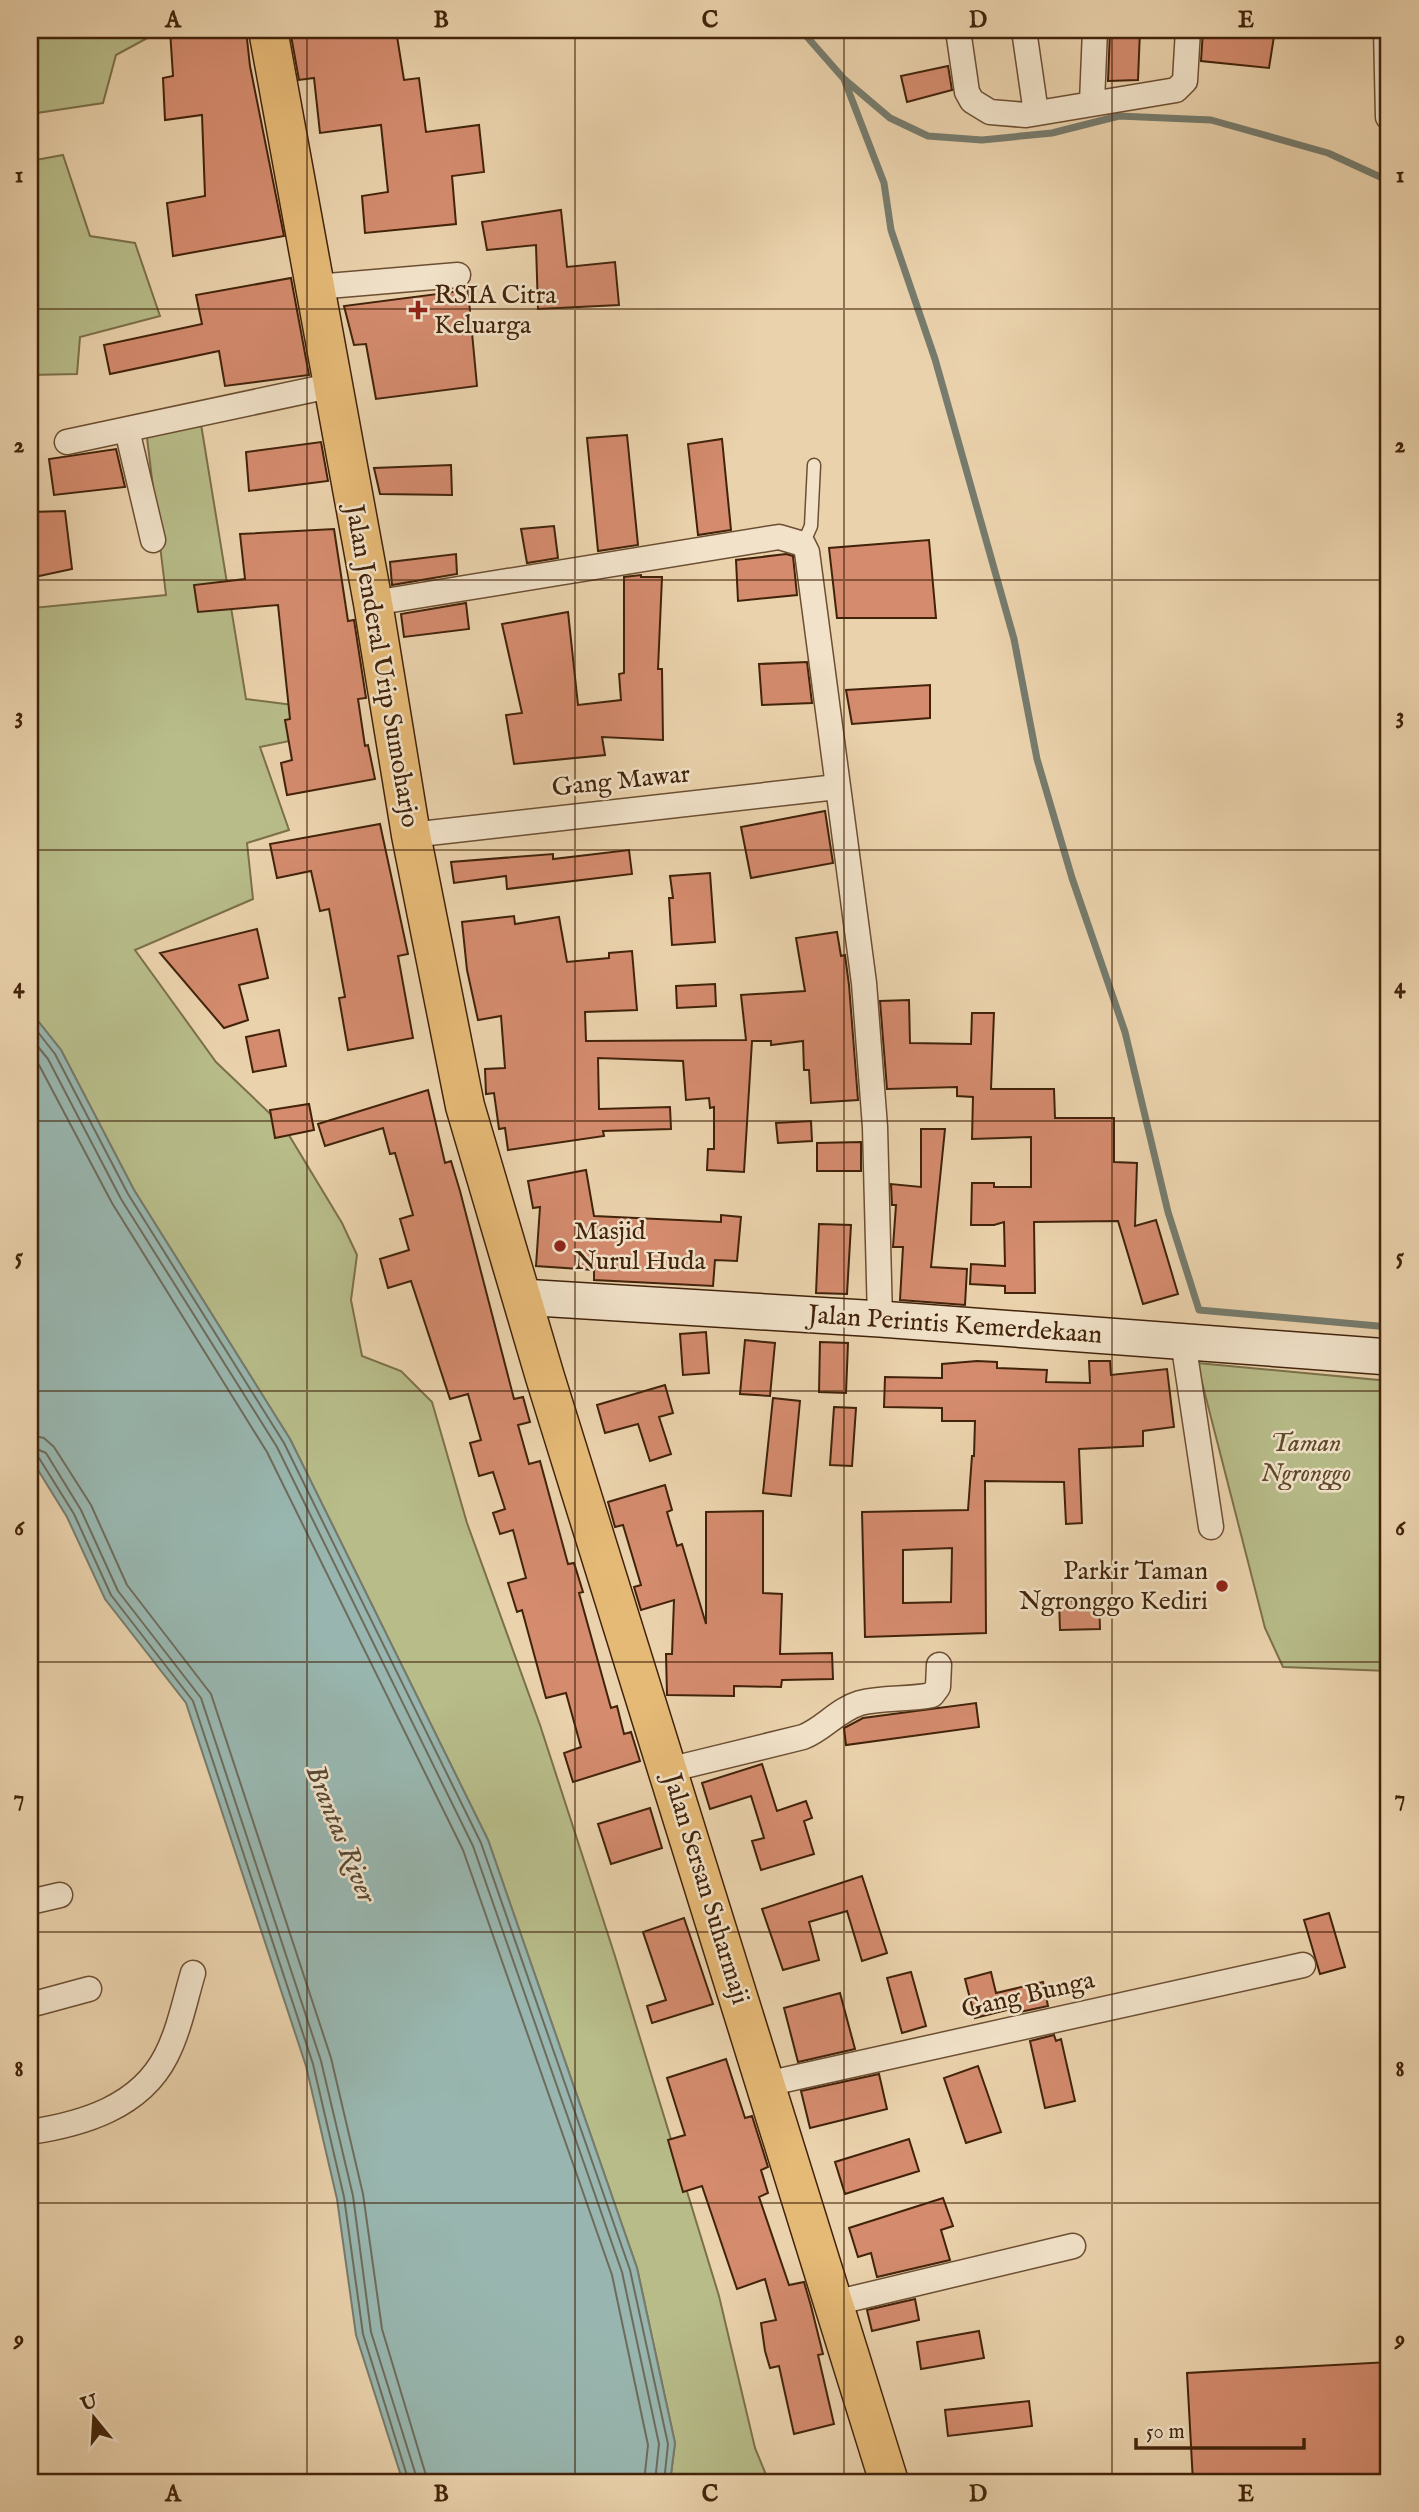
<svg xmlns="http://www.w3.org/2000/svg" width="1419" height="2512" font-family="'IM FELL English',serif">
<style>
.green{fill:#b7bc89;stroke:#7c704a;stroke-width:2}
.water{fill:#98b6af;stroke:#767b6d;stroke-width:2}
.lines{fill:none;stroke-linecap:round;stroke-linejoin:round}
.shore{stroke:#6d6c5c;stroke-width:2}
.stream{stroke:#767b6d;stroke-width:7}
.building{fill:#d48b6e;stroke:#42230a;stroke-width:2;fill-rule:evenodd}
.lane-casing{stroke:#6c4f32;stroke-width:15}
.street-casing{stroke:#6c4f32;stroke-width:27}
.secondary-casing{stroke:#42230a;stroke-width:38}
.highway-casing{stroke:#42230a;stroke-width:41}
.lane{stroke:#f1e2c9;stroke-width:12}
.street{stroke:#f1e2c9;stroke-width:24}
.secondary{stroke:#f1e2c9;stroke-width:35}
.highway{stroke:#e5b976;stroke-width:38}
.grid{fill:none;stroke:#42230a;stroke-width:2;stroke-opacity:0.55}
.poi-dot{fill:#8f2418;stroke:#f1e2c9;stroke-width:2.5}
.labels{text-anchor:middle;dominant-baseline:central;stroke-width:5;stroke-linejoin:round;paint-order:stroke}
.poi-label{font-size:26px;fill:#42230a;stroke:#f1e2c9;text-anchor:start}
.street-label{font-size:26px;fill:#42230a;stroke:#f1e2c9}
.park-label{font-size:26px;font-style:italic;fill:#5f492a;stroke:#f1e2c9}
.water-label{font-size:28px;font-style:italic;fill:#584833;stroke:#f1e2c9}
.neatline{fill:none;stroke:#42230a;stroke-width:2.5}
.grid-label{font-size:23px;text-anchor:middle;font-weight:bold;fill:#42230a}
</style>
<rect width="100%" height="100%" fill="#ead2ac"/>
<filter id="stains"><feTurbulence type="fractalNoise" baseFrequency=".00286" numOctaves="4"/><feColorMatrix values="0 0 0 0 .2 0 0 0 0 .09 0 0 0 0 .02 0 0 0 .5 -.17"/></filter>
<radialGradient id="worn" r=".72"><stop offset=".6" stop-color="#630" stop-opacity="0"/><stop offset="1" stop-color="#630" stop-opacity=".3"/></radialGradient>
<path class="green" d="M30,30H162L116,55L103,103L30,114Z
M63,155L90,236L135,243L160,316L80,337L77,374L30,375V161Z
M199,412L246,699L301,706L309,737L260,747L289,830L247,843L253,899L135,950L216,1062L284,1127L342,1223L357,1255L351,1300L362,1356L401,1371L432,1402L467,1523L540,1725L614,1953L719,2296L755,2448L769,2482H670L675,2443L637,2268L488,1840L290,1439L134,1190L61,1050L30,1011V590L33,608L166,595L144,413Z
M1197,1363L1389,1381V1671L1283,1667L1265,1628Z"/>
<path class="water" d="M30,1011L61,1050L134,1190L290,1439L488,1840L637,2268L675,2443L670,2482H403L356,2335L337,2199L306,2066L186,1703L105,1599L67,1517L30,1457Z"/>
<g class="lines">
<path class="shore" d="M30,1022L55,1054L128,1194L284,1443L481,1843L630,2270L668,2444L664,2482
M30,1037L48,1059L121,1199L277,1447L473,1846L622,2272L659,2444L655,2482
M30,1053L39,1065L112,1203L267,1452L463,1850L612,2275L648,2445L644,2482
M30,1435L44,1438L54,1447L91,1505L127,1585L211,1694L331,2058L363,2194L382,2329L428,2482
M30,1446L46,1453L81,1510L118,1591L201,1698L321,2061L353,2196L371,2332L418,2482
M30,1455L39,1458L74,1514L111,1595L193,1701L313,2064L344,2197L363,2334L409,2482"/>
<path class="stream" d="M801,30L844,79L890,118L928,136L982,140L1052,133L1119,116L1211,120L1328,153L1389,181
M844,79L884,183L891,230L935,359L1014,639L1037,759L1072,878L1125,1032L1168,1212L1199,1310L1389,1327"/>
</g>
<path class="building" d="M170,30H246L250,66L284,236L173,256L167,203L205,196L202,115L165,120L163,78L173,76Z
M290,30H396L404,80L419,78L426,132L479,125L484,172L452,176L456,224L365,233L362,196L388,192L381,125L320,133L314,78L299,80Z
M1110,30H1140L1138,80L1108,81Z
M1203,30H1275L1269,68L1201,61Z
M948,66L952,90L907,102L901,76Z
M561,210L567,267L615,262L619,305L538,309L536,245L487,250L482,222Z
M291,278L309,375L225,386L219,351L110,374L104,345L202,324L196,295Z
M468,290L477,386L376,399L366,344L354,345L344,306Z
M627,435L638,545L598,551L587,438Z
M722,439L731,530L698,535L688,444Z
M321,442L328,481L249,491L246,452Z
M116,449L125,487L54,495L49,459Z
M451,465L452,495L380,494L374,468Z
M65,511L72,569L30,578V512Z
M554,526L558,558L527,563L521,529Z
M334,529L348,621L354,620L366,698L358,699L365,746L368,745L375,779L287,795L281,763L292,760L285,720L290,719L278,605L198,612L194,585L245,579L240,534Z
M929,540L936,618H837L829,548Z
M456,554L457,574L392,585L390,562Z
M786,554L793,556L797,595L738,601L736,560Z
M641,575V577H662L658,669H662L663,740L602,737L605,755L514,764L506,715L522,713L502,624L568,612L578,705L621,700L619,674L624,673V577Z
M466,603L469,629L404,637L401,614Z
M807,662L812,703L762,705L759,664Z
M930,685V718L852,724L846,690Z
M825,811L833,863L751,878L741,827Z
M380,824L408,954L398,956L413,1038L348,1050L339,998L345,997L329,909L320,911L311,871L277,878L270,844Z
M629,850L632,874L507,889L506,876L454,883L451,862L553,854V859Z
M710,873L715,942L672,945L669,898H673L670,876Z
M514,916L515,924L559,917L567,962L609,958V953L632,951L637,1010L585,1012L586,1041L746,1040L741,995L805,991L796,938L837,932L841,956L845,955L849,985L858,1100L811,1103L809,1070H804L803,1041L771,1045V1041H752L744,1172L707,1170L708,1149H714V1107L710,1108L709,1098L686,1100L683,1061L598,1058L599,1109L670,1107L671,1129L603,1131L604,1136L508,1150L505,1128L499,1129L494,1093L486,1094L485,1069L505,1068L501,1016L478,1020L467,970L462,922Z
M257,929L268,978L239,985L248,1020L224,1028L160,953Z
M715,984L716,1006L677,1008L676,986Z
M909,1000L910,1043L971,1044L972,1013H994L991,1089H1054L1055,1118H1114V1162L1137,1163L1135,1226L1156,1220L1178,1294L1143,1304L1118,1221L1034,1222L1035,1293H1005V1286L970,1284L971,1264L1005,1266L1004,1222L994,1225H971L972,1183H994V1187H1031V1137L972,1139L973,1097L957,1096V1087L887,1089L880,1001Z
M279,1030L286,1066L253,1072L246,1037Z
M428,1090L445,1163L451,1161L460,1191L514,1399L523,1397L530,1422L518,1425L529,1464L540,1461L568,1564L574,1563L583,1592L579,1593L611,1708L617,1706L624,1734L631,1732L640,1761L573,1782L564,1753L581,1747L566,1693L546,1698L522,1610L517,1612L508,1583L526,1578L513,1530L500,1534L493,1513L505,1509L493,1472L479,1476L470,1443L481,1440L468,1394L450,1399L411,1281L388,1288L380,1259L409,1250L400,1219L413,1215L395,1153L390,1154L383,1128L325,1146L318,1124Z
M309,1104L314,1130L275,1138L270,1110Z
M811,1121L812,1141L778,1143L776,1123Z
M921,1129H945L931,1267L967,1269L965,1305L900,1300L903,1247H893L896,1205H892L891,1184L921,1187Z
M861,1142V1171H817V1143Z
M586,1170L594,1216L721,1222V1215L741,1217L737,1261L715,1260L713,1286L594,1280V1270L536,1266L540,1207L533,1208L528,1181Z
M819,1224L851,1225L847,1294L816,1293Z
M706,1332L709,1373L683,1375L680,1334Z
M745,1340L775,1343L770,1396L740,1394Z
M820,1342L848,1343L846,1393L819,1392Z
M977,1361L997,1362V1368L1047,1370L1046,1382L1090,1383L1089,1361H1110L1111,1375L1167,1369L1174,1427L1143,1431V1446L1079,1449L1082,1523L1066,1524L1064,1482L985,1481L986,1633L865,1637L862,1512L968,1510L972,1456H974L975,1421H942V1408L884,1407L885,1377L942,1378V1364ZM952,1548L951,1602L903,1603V1550Z
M665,1385L673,1413L659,1417L671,1454L650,1461L638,1424L605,1433L597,1405Z
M773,1398L800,1401L791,1496L763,1493Z
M834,1407L856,1408L852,1466L830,1465Z
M665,1485L672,1510L667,1512L677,1546L682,1544L706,1624V1512L763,1511V1593L782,1594L780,1654L832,1653L833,1679L782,1680L781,1687L734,1686V1696L667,1695L666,1654H672L674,1600L641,1610L634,1587L641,1585L623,1525L615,1527L608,1502Z
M1099,1600L1100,1629L1060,1630L1059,1601Z
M976,1703L979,1727L846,1745L844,1728L863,1718Z
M762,1764L777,1811L806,1801L812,1818L804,1821L814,1854L761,1870L752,1841L764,1838L751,1796L710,1809L702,1783Z
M650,1808L662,1848L611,1864L598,1824Z
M862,1876L887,1953L862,1961L847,1911L809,1922L819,1960L783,1970L762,1909Z
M1329,1913L1345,1967L1320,1974L1304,1920Z
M684,1918L713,2004L652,2023L647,2006L666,2000L643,1932Z
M911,1972L926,2026L902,2033L887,1978Z
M991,1972L996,1993L1043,1982L1048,2006L1020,2012L1019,2007L975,2018L965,1979Z
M840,1993L855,2049L798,2062L784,2008Z
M1054,2035L1056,2041L1061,2039L1075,2101L1045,2108L1030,2041Z
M726,2059L745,2118L752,2116L768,2167L761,2170L768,2193L759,2197L789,2285L804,2282L811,2306L823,2354L818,2355L834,2424L794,2434L779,2366L770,2368L765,2351L761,2323L776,2320L765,2279L737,2289L702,2186L683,2192L668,2140L685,2135L667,2078Z
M978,2066L1001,2132L966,2143L944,2078Z
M879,2074L887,2109L810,2128L801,2091Z
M909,2139L919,2171L845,2194L835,2162Z
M943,2198L953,2226L941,2230L950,2260L877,2277L871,2253L858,2257L849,2228Z
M915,2299L919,2320L872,2331L867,2310Z
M979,2331L984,2358L921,2369L917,2342Z
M1389,2362V2482H1193L1187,2373Z
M1029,2401L1032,2426L948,2436L945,2410Z"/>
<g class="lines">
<g class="lane-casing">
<path id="lane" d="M803,544L811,526L814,465"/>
</g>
<g class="street-casing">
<path id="street" d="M958,30L967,92L972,101L990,112L1026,115L1176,90L1185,81L1188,30
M1024,30L1036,113
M1386,30L1388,117
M1092,102L1095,30
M316,287L458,275
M127,430L153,540
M67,442L334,385
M373,603L779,537L803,544L807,552L864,983L875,1127L880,1319
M411,835L837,787
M1183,1341L1211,1527
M668,1770L803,1737C824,1729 837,1710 860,1703C883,1697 909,1700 932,1695L938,1687L939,1665
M30,1902L60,1895
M30,2005L89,1989
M766,2084L1303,1965
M30,2132C83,2124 140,2107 166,2056C179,2031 185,2000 193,1973
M834,2303L1073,2246"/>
</g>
<g class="secondary-casing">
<path id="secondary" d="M521,1297L880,1319L1389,1357"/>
</g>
<g class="highway-casing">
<path id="highway" d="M268,30L373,603L411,835L465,1106L545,1377L889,2482"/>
</g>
<use href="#lane" class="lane"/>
<use href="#street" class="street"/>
<use href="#secondary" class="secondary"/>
<use href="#highway" class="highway"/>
</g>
<path class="grid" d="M307,30V2482M575,30V2482M844,30V2482M1112,30V2482M30,309H1389M30,580H1389M30,850H1389M30,1121H1389M30,1391H1389M30,1662H1389M30,1932H1389M30,2203H1389"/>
<g class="poi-dot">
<path d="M414.5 299.5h7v7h7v7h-7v7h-7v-7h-7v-7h7z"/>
<circle cx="560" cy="1246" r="7"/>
<circle cx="1222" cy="1586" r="7"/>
</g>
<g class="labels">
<g class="poi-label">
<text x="434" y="295">RSIA Citra<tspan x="434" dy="30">Keluarga</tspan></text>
<text x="574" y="1231">Masjid<tspan x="574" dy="30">Nurul Huda</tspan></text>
<text x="1208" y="1571" text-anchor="end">Parkir Taman<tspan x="1208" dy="30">Ngronggo Kediri</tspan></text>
</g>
<g class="street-label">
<text transform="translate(382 666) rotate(80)">Jalan Jenderal Urip Sumoharjo</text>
<text transform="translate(621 781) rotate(-6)">Gang Mawar</text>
<text transform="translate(955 1325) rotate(4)">Jalan Perintis Kemerdekaan</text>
<text transform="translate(706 1889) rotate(73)">Jalan Sersan Suharmaji</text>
<text transform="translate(1028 1995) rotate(-13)">Gang Bunga</text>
</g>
<g class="park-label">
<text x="1306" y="1443">Taman<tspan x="1306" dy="30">Ngronggo</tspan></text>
</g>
<g class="water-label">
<text transform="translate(340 1834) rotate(68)">Brantas River</text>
</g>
</g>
<rect width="1419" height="2512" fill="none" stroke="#ead2ac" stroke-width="77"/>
<g transform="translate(94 2418) rotate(342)" stroke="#f1e2c9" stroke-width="5" paint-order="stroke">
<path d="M0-5L12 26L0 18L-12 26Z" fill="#42230a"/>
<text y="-10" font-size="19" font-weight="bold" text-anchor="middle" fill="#42230a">U</text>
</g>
<path d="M1136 2438v10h168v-10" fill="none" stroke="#42230a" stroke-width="3.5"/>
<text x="1146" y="2438" font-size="21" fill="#42230a" stroke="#f1e2c9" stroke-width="5" paint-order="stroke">50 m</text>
<rect x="38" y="38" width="1342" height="2436" class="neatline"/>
<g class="grid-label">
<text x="173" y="27">A</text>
<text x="441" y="27">B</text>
<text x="710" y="27">C</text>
<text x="978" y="27">D</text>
<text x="1246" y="27">E</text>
<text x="19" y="182">1</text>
<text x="1400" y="182">1</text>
<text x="19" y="452">2</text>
<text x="1400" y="452">2</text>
<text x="19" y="723">3</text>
<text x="1400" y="723">3</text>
<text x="19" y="993">4</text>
<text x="1400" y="993">4</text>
<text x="19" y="1264">5</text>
<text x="1400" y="1264">5</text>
<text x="19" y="1535">6</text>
<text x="1400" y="1535">6</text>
<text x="19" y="1805">7</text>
<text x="1400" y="1805">7</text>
<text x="19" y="2076">8</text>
<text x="1400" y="2076">8</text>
<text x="19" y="2346">9</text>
<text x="1400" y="2346">9</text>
<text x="173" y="2501">A</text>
<text x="441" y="2501">B</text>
<text x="710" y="2501">C</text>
<text x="978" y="2501">D</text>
<text x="1246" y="2501">E</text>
</g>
<rect width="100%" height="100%" filter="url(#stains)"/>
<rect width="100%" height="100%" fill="url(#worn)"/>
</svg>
